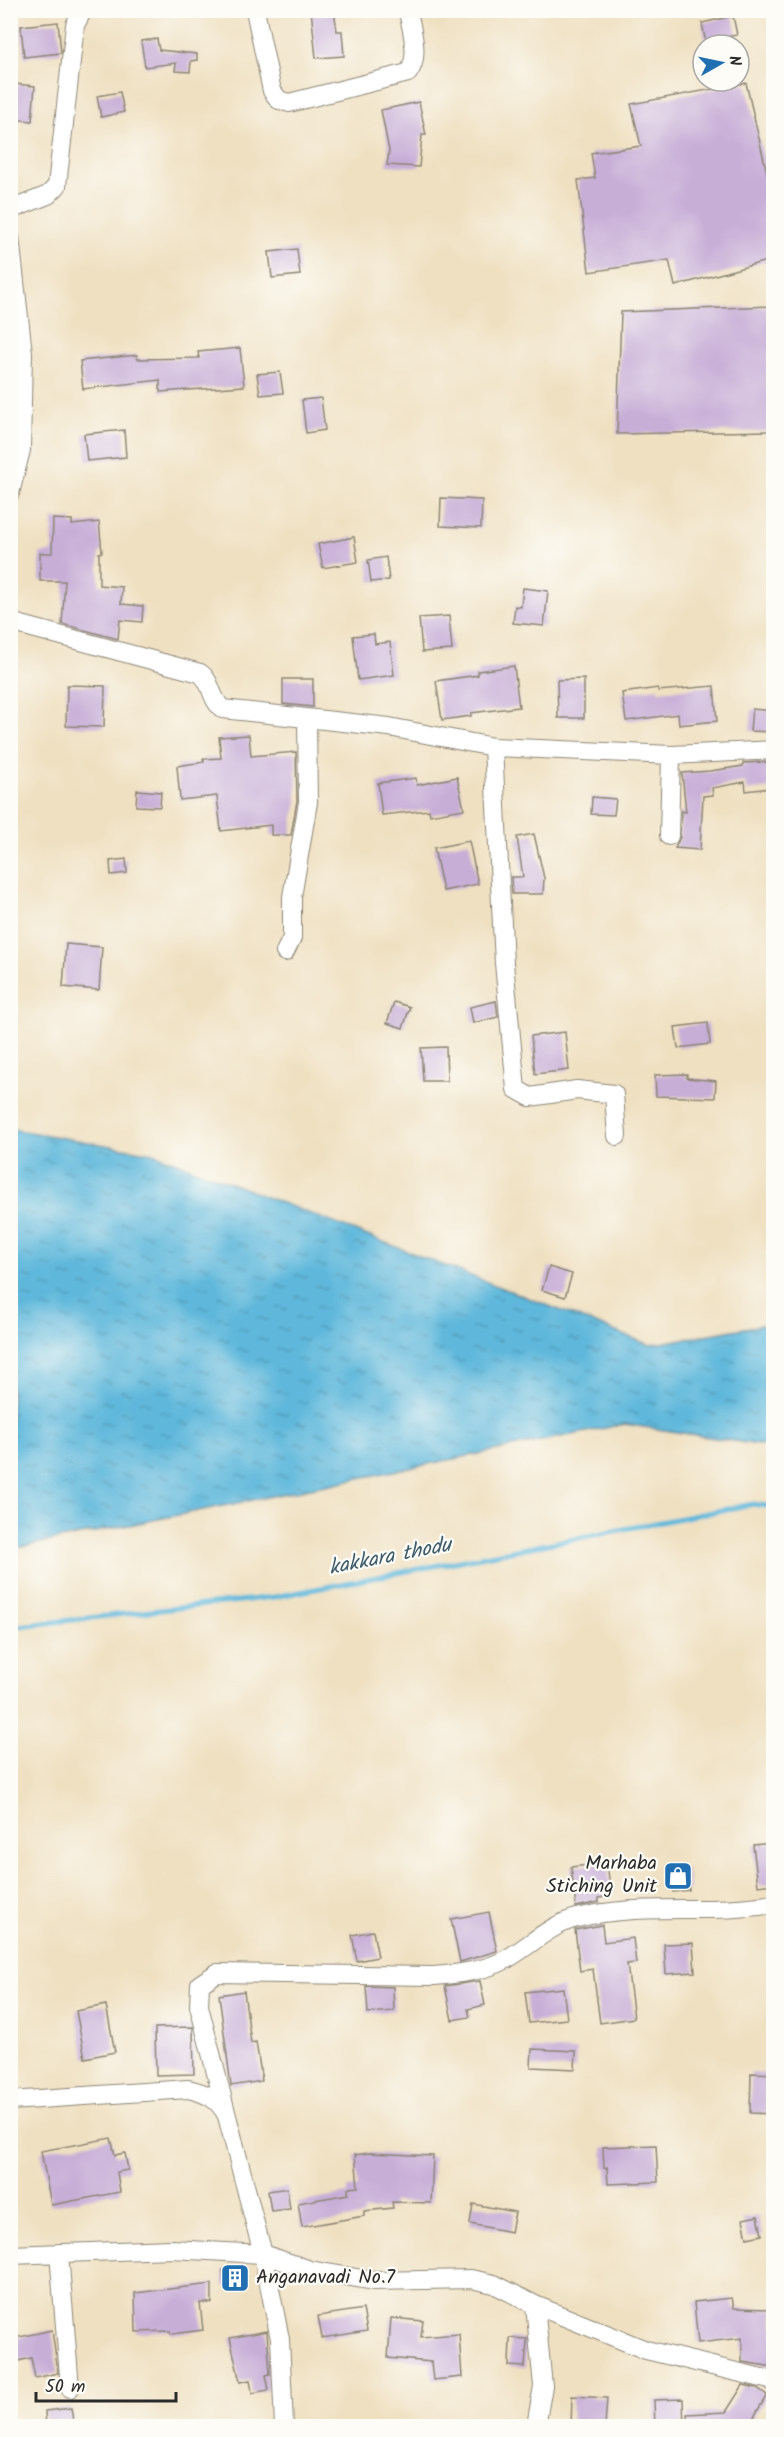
<svg xmlns="http://www.w3.org/2000/svg" width="784" height="2437" font-family="Kalam,sans-serif">
<style>
.water{fill:url(#water-ripples);stroke:#447283;stroke-width:1.5}
.lines{fill:none;stroke-linecap:round;stroke-linejoin:round}
.stream{stroke:#5eb8db;stroke-width:5}
.building{fill:#c7aed7}
.service-casing{stroke:#8d8676;stroke-width:11}
.minor-casing{stroke:#8d8676;stroke-width:20}
.service{stroke:#fff;stroke-width:9}
.minor{stroke:#fff;stroke-width:18}
.labels{text-anchor:middle;dominant-baseline:central;stroke-width:4.5;stroke-linejoin:round;paint-order:stroke}
.poi-label{font-size:20px;fill:#2b2b2b;stroke:#fdfcf7;text-anchor:end}
.water-label{font-size:21px;font-style:italic;fill:#3d5c69;stroke:#fdfcf7}
</style>
<defs>
<pattern id="water-ripples" width="26" height="14" patternUnits="userSpaceOnUse" patternTransform="scale(1.5)"><rect width="26" height="14" fill="#5eb8db"/><path d="M2 4q2-2 4 0t4 0M15 11q2-2 4 0t4 0" fill="none" stroke="#4e96b2"/></pattern>
</defs>
<rect width="100%" height="100%" fill="#fdfcf7"/>
<filter id="ink" filterUnits="userSpaceOnUse"><feTurbulence type="fractalNoise" baseFrequency=".0167" numOctaves="2"/><feDisplacementMap in="SourceGraphic" scale="12" xChannelSelector="R" yChannelSelector="G"/><feConvolveMatrix kernelMatrix="1 2 1 2 8 2 1 2 1" color-interpolation-filters="sRGB"/></filter>
<filter id="wash" filterUnits="userSpaceOnUse"><feTurbulence type="fractalNoise" baseFrequency=".008" numOctaves="4" result="noise"/><feDisplacementMap in="SourceGraphic" scale="24" xChannelSelector="R" yChannelSelector="G"/><feGaussianBlur stdDeviation="1.35" result="paint"/><feColorMatrix in="noise" values="0 0 0 0 0 0 0 0 0 0 0 0 0 0 0 0 0 1.4 0 .05"/><feComposite in="paint" operator="in"/></filter>
<g filter="url(#wash)">
<rect width="100%" height="100%" fill="#efe0c1"/>
<path class="water" d="M11,1129L153,1153L650,1345L773,1323V1447L625,1424L11,1549Z"/>
<g class="lines">
<path class="stream" d="M10,1627L274,1597L753,1504L774,1507"/>
</g>
<g id="blocks">
<path class="building" d="M311,10H334L337,31H342L344,56L316,58Z
M733,16L737,35L726,37V40L706,44L702,23Z
M58,22L61,53L24,57L21,26Z
M157,39L159,50L197,54V60L191,61L190,72L175,71L176,63L145,67L141,41Z
M746,83L774,203V259L675,286L669,260L589,272L578,180L595,178L591,153L641,146L631,104Z
M14,84L35,86L32,121L11,119Z
M120,92L124,112L101,117L97,96Z
M419,102L426,135H422L419,167L387,165L389,151L381,110Z
M297,249L300,275L272,278L269,252Z
M774,306V431L617,434L621,312Z
M240,348L244,386L160,392V380L83,389L80,361L137,355V359L199,358L198,352Z
M280,372L283,393L260,395L257,374Z
M321,398L325,430L306,433L302,400Z
M124,430L126,457L87,461L84,434Z
M441,498L482,500L481,528L440,526Z
M53,519L72,520V525L99,522L102,552L99,553V585L122,587L121,604L143,606L142,622L120,620L118,639L62,624L65,581H40V553H52Z
M354,537L358,562L323,568L318,544Z
M386,557L389,580L371,582L368,560Z
M523,588L548,591L544,626L513,623L515,606L521,607Z
M449,616L452,650L422,652L419,618Z
M374,634L375,644L390,642L394,675L358,680L353,636Z
M514,666L519,707L471,713V716L442,720L436,681L478,675V671Z
M283,679H313V707L283,704Z
M584,679V718H558L557,680Z
M67,685L105,686L104,727L66,726Z
M714,686L717,721L679,725L678,714L626,721L622,693L658,688V691Z
M752,709L774,711V732L750,731Z
M249,735L251,756L296,752L297,801L291,835H271V825L221,831L217,796L180,800L177,766L204,762L203,759L221,758L219,737Z
M767,762L770,788L746,791L745,782L712,788L713,795L703,796L700,850L675,848L680,837L681,811L686,812L682,773L710,771L743,766V763Z
M457,777L464,809L430,815L429,810L382,815L378,783L416,778L417,785Z
M137,790L161,792L160,807L136,806Z
M592,797L616,799L614,815L591,814Z
M534,834L544,878L543,894H512L511,877H523L517,837Z
M469,841L478,884L443,891L434,848Z
M126,859L127,873L111,875L110,861Z
M66,944L102,947L99,990L63,987Z
M496,1001L498,1017L473,1023L470,1007Z
M394,1002L410,1007L403,1028L387,1023Z
M708,1023L710,1044L678,1048L675,1027Z
M565,1032L569,1070L535,1074L531,1036Z
M446,1047L447,1081H423L421,1048Z
M687,1074V1078L716,1081L715,1098L656,1096L655,1075Z
M549,1267L572,1274L565,1297L542,1290Z
M774,1843V1884L758,1886L753,1845Z
M607,1863L611,1896L599,1898V1902L576,1907L571,1867Z
M686,1868L689,1890L673,1892L670,1870Z
M489,1912L497,1951L460,1962L451,1919Z
M602,1925L604,1942L633,1938L636,1963L627,1964L634,2018L600,2023L593,1969L580,1971L575,1930Z
M373,1931L378,1957L357,1961L352,1935Z
M693,1943L695,1972L666,1974L664,1944Z
M480,1981L485,2005L468,2009L470,2017L452,2020L445,1986Z
M366,1986L393,1987L394,2011L368,2013Z
M563,1988L567,2019L529,2023L525,1992Z
M244,1991L251,2043L256,2042L262,2081L231,2086L219,1995Z
M106,2005L115,2052L85,2058L76,2011Z
M193,2027L194,2074L156,2075L155,2028Z
M532,2049L576,2051L575,2069L531,2067Z
M751,2073L774,2074V2114L750,2113Z
M111,2138L115,2155L125,2153L128,2170L117,2172L120,2192L51,2205L41,2151Z
M656,2145L658,2182L608,2184L607,2167L604,2168L603,2147Z
M369,2153L433,2156L431,2203L392,2202L393,2208L364,2211V2216L302,2227L298,2203L348,2194V2188L358,2187L355,2155Z
M287,2188L290,2209L271,2211L268,2191Z
M473,2204L515,2212L511,2232L470,2224Z
M758,2216L762,2235L747,2238L743,2219Z
M223,2270H246L247,2286H224Z
M212,2284V2303H200L203,2330L171,2334L170,2331L136,2332L135,2293Z
M732,2298L734,2308L774,2309V2367L742,2362V2338L698,2343L694,2302Z
M363,2309L367,2331L322,2338L318,2316Z
M391,2318L423,2321L421,2337L459,2334L462,2377L433,2380L431,2362L388,2358Z
M52,2330L58,2373L35,2378L31,2358L10,2363V2339Z
M267,2331L270,2374L266,2375L269,2390L252,2393L250,2380L240,2382L230,2338Z
M510,2338L527,2339L525,2367L509,2366Z
M743,2385L757,2388L767,2395L748,2427H687V2414L726,2412Z
M572,2396L607,2398L605,2427H571Z
M683,2399L684,2427H655L654,2400Z
M71,2408L74,2427H46L45,2411Z"/>
</g>
</g>
<g filter="url(#ink)">
<use href="#blocks" fill-opacity="0" stroke="#8d8676" stroke-width="1.5"/>
<g class="lines">
<g class="service-casing">
<path id="service" d="M774,85L771,90L774,118"/>
</g>
<g class="minor-casing">
<path id="minor" d="M255,10L272,91L279,100L289,103L408,73C421,56 411,30 408,10
M10,210L48,195L57,186L75,25L83,10
M10,237L23,353L21,450L10,493
M10,622L200,673C213,682 210,700 223,709L389,727L493,747L671,755L774,750
M493,747L504,963L516,1089L530,1097L577,1090L614,1094L617,1136
M669,836L671,755
M285,952L292,938V897L308,802L307,718
M10,2101L188,2089C206,2093 219,2099 227,2116L263,2254L280,2339L284,2426
M227,2116L199,2006L200,1984L217,1973L434,1976C458,1974 484,1971 505,1960C530,1946 549,1925 577,1918C642,1902 708,1915 774,1904
M59,2253L70,2388
M10,2255L171,2249L263,2254L310,2270L374,2281L471,2279L494,2284L535,2305L646,2350L774,2381
M535,2305L543,2386L536,2426"/>
</g>
<use href="#service" class="service"/>
<use href="#minor" class="minor"/>
</g>
</g>
<defs>
<g id="shop-square" transform="scale(1.5)"><rect x="-9" y="-9" width="18" height="18" rx="4" fill="#1f6fb2" stroke="#fdfcf7"/><path d="M-5-2.5h2.3a2.7 3.5 0 0 1 5.4 0H5L5.5 6h-11ZM-1.5-2.5h3a1.5 2.3 0 0 0-3 0Z" fill="#fff"/></g>
<g id="building-square" transform="scale(1.5)"><rect x="-9" y="-9" width="18" height="18" rx="4" fill="#1f6fb2" stroke="#fdfcf7"/><path d="M-4-6H4V6H1V3H-1V6H-4ZM-2.5-4.3h1.7v1.8h-1.7ZM.8-4.3h1.7v1.8H.8ZM-2.5-1h1.7V.8h-1.7ZM.8-1h1.7V.8H.8Z" fill="#fff"/></g>
</defs>
<g fill-rule="evenodd">
<use href="#shop-square" x="678" y="1876"/>
<use href="#building-square" x="235" y="2278"/>
</g>
<g class="labels">
<g class="poi-label">
<text x="657" y="1864">Marhaba<tspan x="657" dy="23">Stiching Unit</tspan></text>
<text x="256" y="2278" text-anchor="start">Anganavadi No.7</text>
</g>
<g class="water-label">
<text transform="translate(390 1557) rotate(-11)">kakkara thodu</text>
</g>
</g>
<rect width="784" height="2437" fill="none" stroke="#fdfcf7" stroke-width="36"/>
<g transform="translate(721 63) rotate(81)"><circle r="28" fill="#fdfcf7" stroke="#a9a8a5" stroke-width="1.5"/>
<path d="M0-4.5L10 22L0 15L-10 22Z" fill="#1f6fb2"/>
<text y="-9" font-size="16" font-weight="bold" text-anchor="middle" fill="#2b2b2b">N</text>
</g>
<path d="M36 2392v9h140v-9" fill="none" stroke="#2b2b2b" stroke-width="3"/>
<text x="45" y="2392" font-size="18" fill="#2b2b2b" stroke="#fdfcf7" stroke-width="4.5" paint-order="stroke">50 m</text>
</svg>
